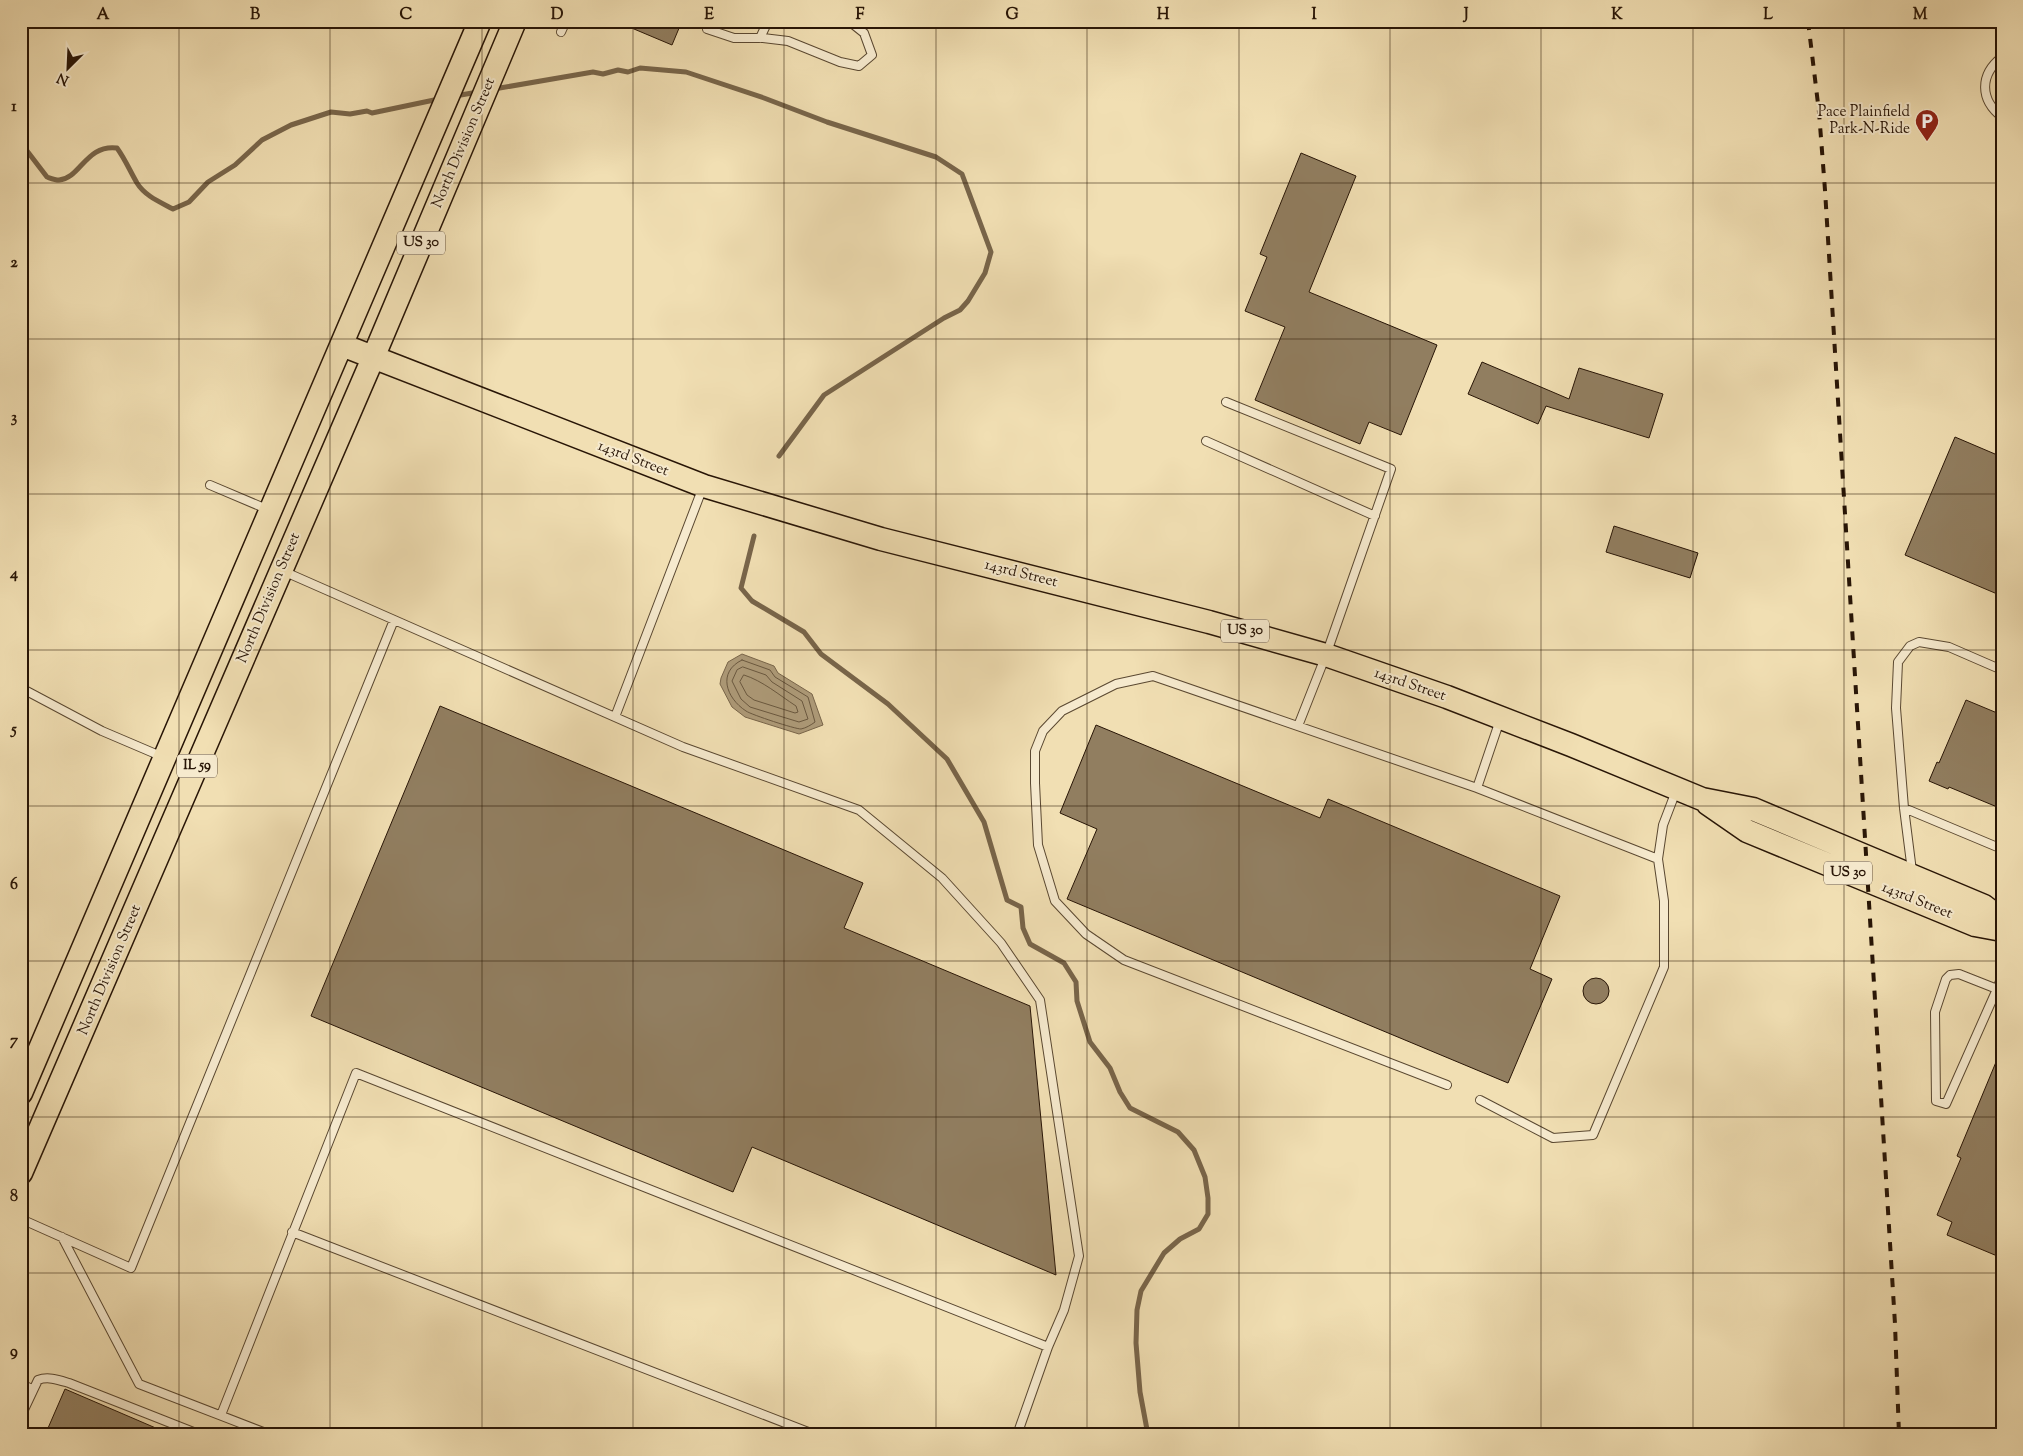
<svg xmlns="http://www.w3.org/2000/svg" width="2023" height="1456" font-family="'Sorts Mill Goudy',serif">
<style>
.water{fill:#ad9a78;stroke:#78654a}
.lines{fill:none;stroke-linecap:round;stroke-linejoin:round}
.shore{stroke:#6a583f;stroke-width:1}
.stream{stroke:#78654a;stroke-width:5}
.building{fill:#917e60;stroke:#281506}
.service-casing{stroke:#5a4831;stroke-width:10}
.primary-casing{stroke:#281506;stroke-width:25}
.service{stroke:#f6eace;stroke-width:8}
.primary{stroke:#f1dfb3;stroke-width:22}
.rail{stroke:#281506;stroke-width:4;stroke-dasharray:9 9;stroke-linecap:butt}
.grid{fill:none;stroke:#281506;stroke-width:1;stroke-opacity:0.55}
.labels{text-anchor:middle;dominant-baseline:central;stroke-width:4;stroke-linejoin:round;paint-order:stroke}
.shield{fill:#f6eace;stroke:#665542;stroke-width:1}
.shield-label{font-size:14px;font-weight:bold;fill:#281506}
.poi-label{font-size:15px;fill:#281506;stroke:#f6eace;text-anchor:end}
.street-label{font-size:15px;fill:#281506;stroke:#f6eace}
.neatline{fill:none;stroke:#281506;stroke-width:2}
.grid-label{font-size:16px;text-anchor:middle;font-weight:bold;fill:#281506}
</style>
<rect width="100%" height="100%" fill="#f1dfb3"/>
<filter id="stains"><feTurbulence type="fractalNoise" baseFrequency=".004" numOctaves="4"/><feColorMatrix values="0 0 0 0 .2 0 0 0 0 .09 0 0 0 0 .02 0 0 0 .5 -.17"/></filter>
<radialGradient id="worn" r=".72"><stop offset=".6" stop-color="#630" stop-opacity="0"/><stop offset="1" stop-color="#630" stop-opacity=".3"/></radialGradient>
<path class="water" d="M742,654L774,666L778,673L812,694L823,725L799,734L745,717L732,707L720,684L721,678L728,662Z"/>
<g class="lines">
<path class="shore" d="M742,660L770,670L775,677L808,697L815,722C811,725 806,728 801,729C795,729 752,715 746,711C726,698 717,672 742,660Z
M743,667L766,675L772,682L802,701L808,719L799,722L750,707L741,699L732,681L737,670Z
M744,675C763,681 779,695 796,706L798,712L795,713L754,700L747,695L740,682Z"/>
<path class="stream" d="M494,89L593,72L603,74L618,70L628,72L640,68L686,72L764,98L827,122L936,157L962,174L991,252L985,273L968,301L960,310L944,318L824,395L779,456
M455,96L478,92
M21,143L47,177C50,178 55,180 59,180C80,179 86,144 117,148C125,159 130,171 137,183C145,196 160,202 173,209L189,202L208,182L235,165L262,140L291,125L331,112L350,114L367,111L372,113L439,99
M754,536L741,588L752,601L804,632L821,654L888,704L947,759L984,822L1007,900L1021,907L1023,928L1030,944L1064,963L1076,982L1077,1001L1090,1042L1110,1068L1120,1092L1130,1108L1178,1132L1194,1150L1205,1177L1208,1198V1214L1199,1229L1180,1239L1164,1253L1141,1291L1137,1310L1136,1343L1140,1392L1148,1435"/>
</g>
<path class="building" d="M615,21H682L672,45Z
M1301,153L1356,176L1309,292L1437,345L1401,435L1369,422L1360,444L1255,400L1285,327L1245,311L1267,257L1260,254Z
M1482,362L1569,399L1579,368L1663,394L1649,438L1546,406L1538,424L1468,394Z
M1955,437L2002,457V596L1905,555Z
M1614,526L1698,553L1690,578L1606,552Z
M1966,700L2002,715V809L1949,787L1948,789L1929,781L1937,762L1939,763Z
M440,706L863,883L844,928L1030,1006L1056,1275L752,1147L733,1192L311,1016Z
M1096,725L1320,818L1328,799L1560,896L1530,969L1552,979L1508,1083L1067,899L1097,829L1060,813Z
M1583 991a13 13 0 1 1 26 0a13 13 0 1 1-26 0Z
M2001,1050H2002V1258L1947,1235L1952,1222L1937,1215L1961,1158L1957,1156Z
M65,1389L172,1435H45Z"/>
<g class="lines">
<g class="service-casing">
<path id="service" d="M707,29L734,38H763L788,41L840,62L859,66L872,55L864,33L849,21
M561,32L566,21
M760,38L768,21
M2002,57C1979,75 1980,100 2002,117
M1226,402L1391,469L1326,655L1298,726
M1206,441L1375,516
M210,485L269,510
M283,571L683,747L859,810L942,878L1001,943L1040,1000L1079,1256L1064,1310L1048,1347L1017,1435
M21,688L102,731L163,757
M615,717L703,487
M1500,720L1477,788L1658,859
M1904,808L2002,849
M1912,871L1904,808L1896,708L1898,662L1910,646L1919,642L1949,647L2002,670
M1959,974L1997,989L1946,1104L1936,1101L1935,1012L1946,979L1950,975Z
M2002,976L1997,989L2002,991
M1447,1085L1124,960L1086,934L1055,901L1038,845L1035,783V751L1043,731L1062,711L1116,684L1153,676L1477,788
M1480,1100L1553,1138L1593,1135L1664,967V901L1658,859L1663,825L1676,791
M21,1219L131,1268L394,620
M292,1232L816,1435
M62,1237L139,1384L271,1435
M21,1384L32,1389
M221,1415L356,1073L1048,1347
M21,1416L38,1380C48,1376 59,1380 69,1383L201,1435"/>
</g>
<g class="primary-casing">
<path id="primary" d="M342,345L704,486L881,539L1209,622L1326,655L1447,697L1571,745L1702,799L1753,809L1984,906L2002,920
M1708,804L1747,831L1975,925L2002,930
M21,1093L480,21
M21,1173L373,358L515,21"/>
</g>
<use href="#service" class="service"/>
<use href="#primary" class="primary"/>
<path class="rail" d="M1808,21L1819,112L1825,190L1895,1324L1899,1435"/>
</g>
<path class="grid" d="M179,21V1435M330,21V1435M482,21V1435M633,21V1435M784,21V1435M936,21V1435M1087,21V1435M1239,21V1435M1390,21V1435M1541,21V1435M1693,21V1435M1844,21V1435M21,183H2002M21,339H2002M21,494H2002M21,650H2002M21,806H2002M21,961H2002M21,1117H2002M21,1273H2002"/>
<defs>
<g id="parking-pin" transform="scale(1.25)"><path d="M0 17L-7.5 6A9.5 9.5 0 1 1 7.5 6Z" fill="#8f2418" stroke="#f6eace"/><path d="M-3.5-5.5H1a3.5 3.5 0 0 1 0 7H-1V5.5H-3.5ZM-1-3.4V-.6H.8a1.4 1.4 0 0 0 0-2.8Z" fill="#fff"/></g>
</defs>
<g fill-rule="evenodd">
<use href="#parking-pin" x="1927" y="121"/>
</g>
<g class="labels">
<g class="shield">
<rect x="397" y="231.5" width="48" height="23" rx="4"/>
<rect x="1221" y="619.5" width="48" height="23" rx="4"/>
<rect x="177" y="754.5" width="40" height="23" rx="4"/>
<rect x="1824" y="861.5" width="48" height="23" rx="4"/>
</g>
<g class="shield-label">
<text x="421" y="243">US 30</text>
<text x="1245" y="631">US 30</text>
<text x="197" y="766">IL 59</text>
<text x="1848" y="873">US 30</text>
</g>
<g class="poi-label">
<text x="1910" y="112">Pace Plainfield<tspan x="1910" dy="17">Park-N-Ride</tspan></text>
</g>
<g class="street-label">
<text transform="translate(464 143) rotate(-67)">North Division Street</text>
<text transform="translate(633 459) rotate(21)">143rd Street</text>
<text transform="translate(1021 574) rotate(14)">143rd Street</text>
<text transform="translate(269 598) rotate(-67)">North Division Street</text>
<text transform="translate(1410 685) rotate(19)">143rd Street</text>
<text transform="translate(1917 901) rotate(22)">143rd Street</text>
<text transform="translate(110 970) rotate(-67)">North Division Street</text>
</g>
</g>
<rect width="2023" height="1456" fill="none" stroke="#f1dfb3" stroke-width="55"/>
<g transform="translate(68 68) rotate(204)" stroke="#f6eace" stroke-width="4" paint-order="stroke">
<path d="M0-4L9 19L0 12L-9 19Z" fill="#281506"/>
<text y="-8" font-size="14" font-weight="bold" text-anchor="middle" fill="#281506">N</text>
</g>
<rect x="28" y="28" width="1968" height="1400" class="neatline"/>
<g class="grid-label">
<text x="103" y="19">A</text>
<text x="255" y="19">B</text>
<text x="406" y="19">C</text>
<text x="557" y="19">D</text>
<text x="709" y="19">E</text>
<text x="860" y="19">F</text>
<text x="1012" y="19">G</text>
<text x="1163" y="19">H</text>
<text x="1314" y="19">I</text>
<text x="1466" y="19">J</text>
<text x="1617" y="19">K</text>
<text x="1768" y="19">L</text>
<text x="1920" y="19">M</text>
<text x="14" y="111">1</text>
<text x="14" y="267">2</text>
<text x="14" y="422">3</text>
<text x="14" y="578">4</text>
<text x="14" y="734">5</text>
<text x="14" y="889">6</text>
<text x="14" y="1045">7</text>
<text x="14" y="1201">8</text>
<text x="14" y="1356">9</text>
</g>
<rect width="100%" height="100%" filter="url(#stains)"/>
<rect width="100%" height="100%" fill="url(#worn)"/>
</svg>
